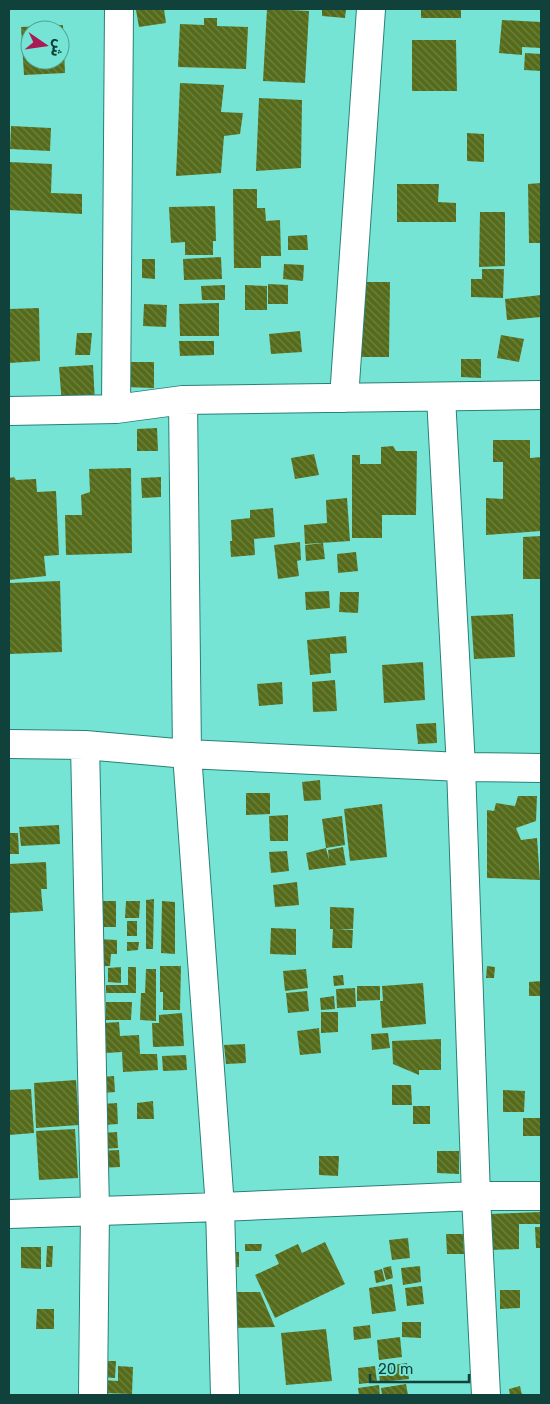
<svg xmlns="http://www.w3.org/2000/svg" width="550" height="1404" font-family="Rubik,Vazirmatn,sans-serif">
<style>
.building{fill:url(#building-back-hatch);fill-rule:evenodd}
.lines{fill:none;stroke-linecap:round;stroke-linejoin:round}
.street-casing{stroke:#298076;stroke-width:30}
.street{stroke:#fff;stroke-width:28}
</style>
<defs>
<pattern id="building-back-hatch" width="6" height="6" patternUnits="userSpaceOnUse" patternTransform="scale(1.25)"><rect width="6" height="6" fill="#556b19"/><path d="M-1 5l2 2M0 0l6 6M5-1l2 2" fill="none" stroke="#6e8244"/></pattern>
</defs>
<rect width="100%" height="100%" fill="#76e4d5"/>
<path class="building" d="M143,9H164L166,23L139,27L136,10Z
M267,9L309,11L305,83L263,81Z
M322,9H346L345,18L322,16Z
M421,9H461V18H421Z
M204,18H217V26L248,27L246,69L178,67L180,24L204,25Z
M502,20L541,22V48L522,47V55L499,53Z
M63,25L65,73L24,75L21,27ZM30,30H60V60H30Z
M412,40H456L457,91H412Z
M525,53L541,54V71L524,70Z
M180,83L224,85L221,112L243,113L240,134L224,136L221,173L176,176Z
M259,98L302,100L301,168L256,171Z
M11,126L51,128L50,151L10,149Z
M467,133L484,134V162L467,161Z
M9,162L52,164L51,193L82,194V214L9,210Z
M541,183V243H529L528,184Z
M397,184H439L438,202L456,203V222H397Z
M233,189H257V208H265L266,221L280,220L281,256H261V268H234Z
M215,206L216,241H213V255H185V242L171,243L169,207Z
M480,212H505V266L479,267Z
M307,235L308,250H288V236Z
M221,257L222,279L184,280L183,259Z
M142,259H155V279L142,278Z
M284,264L304,265L303,281L283,279Z
M482,269H504L503,298L471,297V279H482Z
M358,282H390L389,357H357Z
M268,284L288,285V304H268Z
M225,285V300H202L201,286Z
M245,285L267,286V310H245Z
M541,295V317L507,320L505,299Z
M219,303V336H180L179,304Z
M144,304L167,305L166,327L143,326Z
M39,308L40,361L9,363V309Z
M300,331L302,352L271,354L269,334Z
M77,333H92L90,355H75Z
M501,335L524,339L519,362L497,358Z
M179,341H214V355L180,356Z
M461,359H481V378L461,377Z
M125,362H154V388L125,387Z
M93,365L95,403L62,405L59,367Z
M157,428L158,451H137V429Z
M493,440H530V458L541,457V531L486,535V498L503,499V462H493Z
M393,446L396,451H417L416,515H382V538H352V455H360V464H381V447Z
M314,454L319,475L295,479L291,458Z
M131,468L132,553L66,555L65,515H82L81,495L90,492L89,469Z
M14,477L16,480L36,479L37,492L56,491L59,555L44,556L46,576L9,580V478Z
M161,477V497L142,498L141,478Z
M347,498L350,541L305,544L304,525L327,523L326,500Z
M273,508L275,537L254,539L255,555L231,557L230,541H232L231,520L250,518V510Z
M541,536V579H523V537Z
M300,542L301,560L297,561L299,576L278,579L274,545Z
M323,543L325,559L306,561L305,545Z
M356,552L358,571L338,573L337,554Z
M60,581L62,652L9,654V583Z
M329,591L330,608L306,610L305,592Z
M340,592H359L358,613L339,612Z
M513,614L515,657L474,659L471,616Z
M346,636L347,653L330,654L331,673L310,675L307,640Z
M423,662L425,700L384,703L382,665Z
M335,680L337,711L313,712L312,682Z
M282,682L283,704L259,706L257,684Z
M436,723L437,743L418,744L416,724Z
M320,780L321,800L304,801L302,782Z
M246,793H270V814L246,815Z
M518,796H537L536,821L516,828L521,840L537,838L540,880L487,878V810L494,811L496,803L515,806Z
M382,804L387,857L350,861L344,809Z
M288,815V841H270L269,816Z
M342,816L345,845L326,848L322,819Z
M59,825L60,844L21,846L19,827Z
M9,833H18L19,854H9Z
M343,847L346,865L309,870L306,853L326,848L329,860L328,850Z
M287,851L289,871L271,873L269,852Z
M46,862L47,889H41L43,911L9,913V864Z
M297,882L299,905L275,907L273,885Z
M154,899L153,949H146V900Z
M96,901H116V927H95Z
M126,901H140L139,918H125Z
M162,901L175,902V954L161,953Z
M330,907L354,908L353,929H337L353,930L352,948H332L333,929H330Z
M127,921H137V936H127Z
M271,928L296,929V955L270,954Z
M97,939L117,940V954H111L110,966H97Z
M127,942H139L138,950L127,951Z
M160,966H181L180,1010H163V992H160Z
M487,966L495,967L494,978H486Z
M121,967V983L108,982V968Z
M128,967H136V993H106V985H128Z
M146,969H156V1021L140,1020L141,993H145Z
M306,969L308,988L285,991L283,971Z
M343,975L344,985L334,986L333,976Z
M541,981V996H529V982Z
M423,983L426,1024L382,1028L380,1001H383L382,986Z
M357,986H380V1000L357,1001Z
M355,988L356,1007L337,1008L336,989Z
M307,991L309,1011L288,1013L286,993Z
M334,996L335,1009L321,1010L320,998Z
M106,1002H132L131,1020H106Z
M321,1012H338V1032L321,1033Z
M182,1013L184,1046L153,1047L152,1023H159V1015Z
M119,1022L120,1036L139,1035L140,1054H157L158,1070L123,1072L122,1052L106,1053L104,1023Z
M319,1028L321,1053L300,1055L297,1031Z
M388,1033L390,1048L372,1050L371,1034Z
M441,1039V1070H419V1075L393,1064L392,1041Z
M245,1044L246,1063L226,1064L224,1045Z
M186,1055L187,1070L163,1071L162,1056Z
M114,1076L115,1092L102,1093L101,1077Z
M76,1080L79,1125L36,1128L34,1083Z
M392,1085H411L412,1105H392Z
M31,1089L34,1133L9,1135V1090Z
M503,1090L525,1091L524,1112H503Z
M153,1101L154,1119H137V1103Z
M117,1103L118,1124L104,1125L102,1104Z
M413,1106H430V1124H413Z
M523,1118H541V1136H523Z
M75,1129L78,1178L39,1180L36,1131Z
M117,1132L118,1148L102,1149L101,1133Z
M119,1150L120,1167L99,1168L98,1151Z
M437,1151H459V1174L437,1173Z
M319,1156H339L338,1176L319,1175Z
M541,1212V1224H519V1249L490,1250L489,1214Z
M535,1227H541V1248H536Z
M446,1234H463L464,1254H447Z
M408,1238L410,1258L392,1260L389,1240Z
M325,1242L345,1284L275,1318L255,1275L279,1264L275,1255L298,1244L302,1253Z
M245,1244H262L261,1251H245Z
M47,1246H53L52,1267H46Z
M21,1247H41V1269L21,1268Z
M229,1252H239V1267H228Z
M391,1266L393,1278L386,1280L383,1268Z
M420,1266L421,1282L403,1285L401,1268Z
M382,1269L385,1281L376,1283L374,1271Z
M392,1284L396,1311L372,1314L369,1288Z
M422,1286L424,1304L407,1306L405,1288Z
M500,1290H520V1308L500,1309Z
M233,1292H260L275,1327L232,1328Z
M37,1309H54V1329H36Z
M402,1322H421V1338L402,1337Z
M370,1325L371,1338L354,1340L353,1327Z
M326,1329L332,1381L286,1385L281,1333Z
M400,1337L402,1357L379,1360L377,1340Z
M100,1361H116L115,1378L100,1377Z
M407,1363L409,1379L380,1382L378,1367Z
M118,1366L133,1367L132,1394L102,1393V1380L118,1381Z
M375,1366L377,1382L359,1384L358,1368Z
M406,1384L408,1395H382L381,1388Z
M379,1385L380,1395H359L358,1388Z
M520,1386L522,1395H510L509,1389Z"/>
<g class="lines">
<g class="street-casing">
<path id="street" d="M441,397L461,767L476,1196L486,1395
M344,398L371,9
M183,400L187,754L220,1207L225,1395
M116,409L119,9
M9,411L116,409L183,400L541,395
M9,744L85,745L187,754L461,767L541,768
M85,745L95,1210L93,1395
M9,1214L220,1207L476,1196H541"/>
</g>
<use href="#street" class="street"/>
</g>
<rect width="550" height="1404" fill="none" stroke="#10413b" stroke-width="20"/>
<g transform="translate(45 45) rotate(103)"><circle r="24" fill="#76e4d5" stroke="#4da397"/>
<path d="M0-4L9 19L0 12L-9 19Z" fill="#aa1a54"/>
<text y="-8" font-size="14" font-weight="bold" text-anchor="middle" fill="#10413b">ش</text>
</g>
<path d="M370 1374v8h99v-8" fill="none" stroke="#10413b" stroke-width="2.5"/>
<text x="378" y="1374" font-size="15" fill="#10413b" stroke="#76e4d5" stroke-width="4" paint-order="stroke">20 m</text>
</svg>
